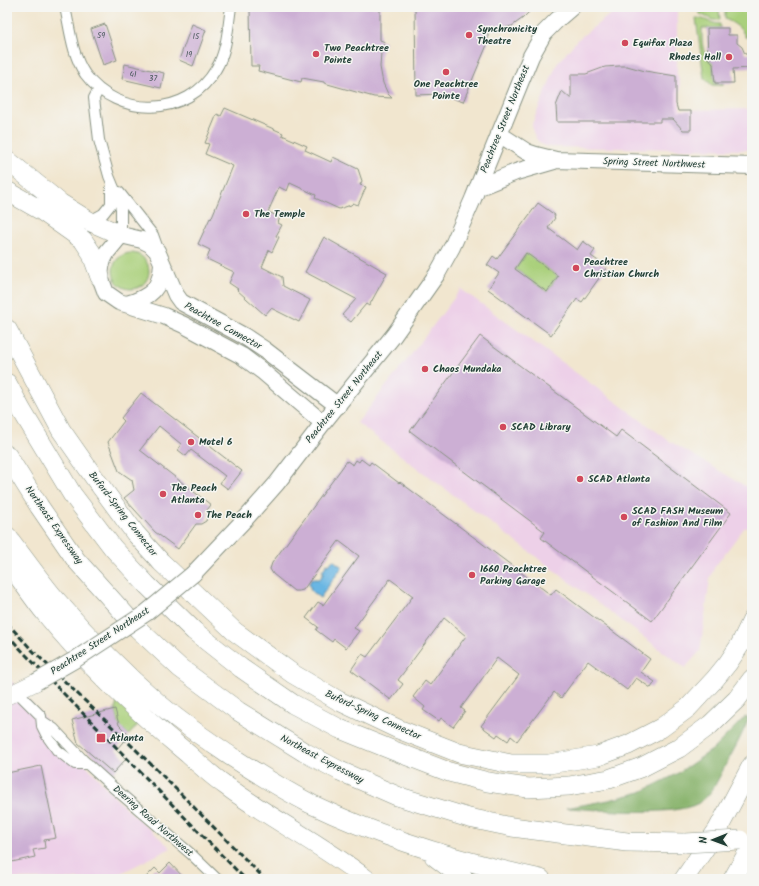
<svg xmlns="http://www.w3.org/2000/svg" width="759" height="886" font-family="Kalam,sans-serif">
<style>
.built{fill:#edd0e8}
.green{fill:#aad07b;stroke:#648658}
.forest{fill:#87b26b;stroke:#537850}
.water{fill:#69b6e3;stroke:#447a8c}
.building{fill:#ccafd4;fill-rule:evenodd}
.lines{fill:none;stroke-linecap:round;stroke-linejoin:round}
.minor-casing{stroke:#889282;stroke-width:12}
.primary-casing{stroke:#889282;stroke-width:18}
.trunk-casing{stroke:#889282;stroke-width:18}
.motorway-casing{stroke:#889282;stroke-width:20}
.minor{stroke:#fff;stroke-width:10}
.primary{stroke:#fff;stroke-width:16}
.trunk{stroke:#fff;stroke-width:17}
.motorway{stroke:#fff;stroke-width:19}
.rail{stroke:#1f3d34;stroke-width:3;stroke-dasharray:6 3;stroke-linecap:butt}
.primary-bridge-casing{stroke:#889282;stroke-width:18;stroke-linecap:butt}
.motorway-bridge-casing{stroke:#889282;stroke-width:20;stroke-linecap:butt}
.primary-bridge{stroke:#fff;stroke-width:16}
.motorway-bridge{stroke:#fff;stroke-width:19}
.poi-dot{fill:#d1495b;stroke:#f6f6f2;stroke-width:1.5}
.labels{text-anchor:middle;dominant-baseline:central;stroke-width:3;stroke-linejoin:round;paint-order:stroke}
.number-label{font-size:8px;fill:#4a5a5c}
.poi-label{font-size:10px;font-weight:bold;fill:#1f3d34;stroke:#f6f6f2;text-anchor:start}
.street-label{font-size:10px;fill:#1f3d34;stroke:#f6f6f2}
</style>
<rect width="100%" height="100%" fill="#f6f6f2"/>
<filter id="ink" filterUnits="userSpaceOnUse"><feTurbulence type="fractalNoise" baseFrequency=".025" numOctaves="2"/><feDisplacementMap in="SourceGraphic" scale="8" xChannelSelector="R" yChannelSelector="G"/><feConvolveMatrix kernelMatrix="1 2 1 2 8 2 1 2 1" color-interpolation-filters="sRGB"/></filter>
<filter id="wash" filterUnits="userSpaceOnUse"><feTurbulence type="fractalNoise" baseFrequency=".012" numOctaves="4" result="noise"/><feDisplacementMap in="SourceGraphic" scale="16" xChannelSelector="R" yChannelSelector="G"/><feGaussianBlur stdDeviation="0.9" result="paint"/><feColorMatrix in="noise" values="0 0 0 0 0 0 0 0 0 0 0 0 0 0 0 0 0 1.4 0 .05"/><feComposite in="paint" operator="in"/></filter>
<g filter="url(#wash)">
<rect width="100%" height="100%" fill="#f1e6cf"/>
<path class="built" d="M626,7H677V74L680,81V110L752,109V150L550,147L543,145L537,140L533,132L532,124L557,64L577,40L608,16Z
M461,289L671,442L752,490V527L744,528L714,568L710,578L700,651L685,668L357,423L410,356Z
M7,676L120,803L171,848L109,879H7Z"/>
<path class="green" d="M699,7H717L719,9L720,20H713L700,14Z
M726,7H752L748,16L750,29L746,38C742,28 734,23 725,19V8Z
M696,18C705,18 711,24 720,24V28H702C702,41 701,52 711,62H713L715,83H724L722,85H712L704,78Z
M527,253L558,276L547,292L515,269Z
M113 271a18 18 0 1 1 36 0a18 18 0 1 1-36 0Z
M118,700L141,721L129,735L119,725L115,709Z"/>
<path class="forest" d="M745,717L749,718C742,736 732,753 723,770C717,781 713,792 703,800C683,819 595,809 566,808L609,800L641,792L675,775L712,750Z"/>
<path class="water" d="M333,560L342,567L320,598L311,591L309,583L312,579H320L324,572L322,571L327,564L329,565Z"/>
<g id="blocks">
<path class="building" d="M250,7H380V40L385,42L381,52L380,67L383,83L388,94L392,98L374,97L324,83V82L302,78L301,82L258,71L259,66H251Z
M415,7H534L523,18L512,26L499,29H488V45H487L463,102L441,94L416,95Z
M105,24L117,60L103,65L91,29Z
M192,24L206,30L193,66L179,60Z
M707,28H728V35H737V43L742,47L745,54H751L752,68L733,69L734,83H715L713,64L708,58Z
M125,64L164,73L161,88L122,79Z
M619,66H627L645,71L676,76V104L678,111H691V130H683L673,119H660V122H557L556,106L562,91L571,99V74H586L605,67Z
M225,108L283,133L282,135L307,146L305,150L331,162L333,157L358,169L362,181L360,185L366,187L358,205L353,203L351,205L339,209L315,198L316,195L290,183L287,191L279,187L268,212L280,217L278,223L282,225L276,236L279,237L272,252L269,250L262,267L282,277L283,286L310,300L299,322L271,308L265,315L237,290L238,289L229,283L234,272L207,259L210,250L198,244L210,218L211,219L233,166L205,154L209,144L205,143L217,114L221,116Z
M538,203L555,215L554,217L555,218L548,228L577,250L583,241L595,250L591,256L607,267L582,302L577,299L551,335L488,289L499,273L487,265L493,256L497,259ZM526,253L558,276L547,292L515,269Z
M324,237L387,273L369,306L366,304L351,322L342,315L356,299L305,272Z
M480,336L616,437L621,430L731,513L652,621L541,538L545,532L410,431Z
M141,393L242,471L228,489L220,483L225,476L191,450L186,456L178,450L181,444L159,426L140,450L211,505L207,510L208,515L206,521L201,524H196L178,549L155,532L124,498L134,490L132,480L119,471L108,442L124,421L121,418Z
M361,459L369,465L371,462L399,483L400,482L551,595L556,589L650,659L641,672L655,682L651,688L636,678L627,690L588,661L561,698L554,692L517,741L511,736L508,741L498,734L496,737L481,726L519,675L497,658L461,708L465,711L453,727L441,718L439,721L423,710L425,707L413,697L425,681L430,685L466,636L444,618L398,680L403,684L391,700L351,670L362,654L367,657L413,596L390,579L354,628L359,631L346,648L334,639L332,642L316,630L318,627L306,618L318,602L323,605L359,556L339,541L303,590L299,591H294L273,574L270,569L272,563L347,461L353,465L356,460L359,462Z
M115,709L119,725L129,735L116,750L126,759L113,773L78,743L72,720Z
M41,766L56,838L44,840L45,848L33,850L35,857L7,863V773Z
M170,863L185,879H144L155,868L160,873Z"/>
</g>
</g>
<g filter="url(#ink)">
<use href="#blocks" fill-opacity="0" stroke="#889282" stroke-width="1"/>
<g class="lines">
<g class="minor-casing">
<path id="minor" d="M65,7C70,29 72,55 85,74C118,119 188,118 216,69C227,51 228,27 231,7
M99,89L94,98L99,140L109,176L119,200L121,209V235
M119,192L153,235L158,249
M90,221L103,214L111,204V188
M17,692L41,716L42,726L47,736L57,750L75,764H88
M42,721L54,729L83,760L115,789L191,854L217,879"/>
</g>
<g class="primary-casing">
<path id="primary" d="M499,134L527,152L536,155L556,160L752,166
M477,188L516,172L554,161
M127,304C151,297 161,289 162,263
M323,423L262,371L242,356L184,325L164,316L119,302L106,293L100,277L101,267L103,260L107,252L121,235L142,240L150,244L157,251L176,295L181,302L244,336L265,350L338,406
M193,574L247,517L277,483L323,423L394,335L437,274L452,247L473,199L531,56L544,33L558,19L572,7"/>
</g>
<g class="trunk-casing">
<path id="trunk" d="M7,696L36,682"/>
</g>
<g class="motorway-casing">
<path id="motorway" d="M7,160L60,203L89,221L121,235
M7,191L42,211L83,240L91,252L100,277
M7,329L61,430L96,480L135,533L161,562L234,631L293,674L339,701L398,729L459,753L511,764H549L598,756L628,745L661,728L688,708L715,679L728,663L740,645L752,620
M7,383L22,411L72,494L113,548L146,584L194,631L241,668L293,704L340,729L392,750L449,772L488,782L528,788L569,786L609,779L642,767L679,748L710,725L737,699L752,679
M7,455L39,506L76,560L138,629L180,668L238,711L304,752L340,771L397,796L469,818L512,827L627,842L685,843
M7,536C24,558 39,580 57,601C88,637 122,672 158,703C181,723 207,740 232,757C258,774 284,790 311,804C384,839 462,862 541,879
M7,561C20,578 32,597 46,614C88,666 137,712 188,754C200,765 212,776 225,785C270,819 322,844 366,879
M434,856L464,879
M684,879L718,829L752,765
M733,879L752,845"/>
</g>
<use href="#minor" class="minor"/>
<use href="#primary" class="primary"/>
<use href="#trunk" class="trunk"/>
<use href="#motorway" class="motorway"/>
<path class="rail" d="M7,623L31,649L157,770L265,879
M7,634L25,654L245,879"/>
<g class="primary-bridge-casing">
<path id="primary-bridge" d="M36,682L76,659L146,613L193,574"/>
</g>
<g class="motorway-bridge-casing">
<path id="motorway-bridge" d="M685,843L740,840"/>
</g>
<use href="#primary-bridge" class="primary-bridge"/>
<use href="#motorway-bridge" class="motorway-bridge"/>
</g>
</g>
<g class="poi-dot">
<circle cx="469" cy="35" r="4"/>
<circle cx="625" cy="43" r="4"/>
<circle cx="316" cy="54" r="4"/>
<circle cx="729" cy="57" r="4"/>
<circle cx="446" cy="72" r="4"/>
<circle cx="246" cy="214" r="4"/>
<circle cx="576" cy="268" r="4"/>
<circle cx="425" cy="369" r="4"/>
<circle cx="503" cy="427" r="4"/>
<circle cx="191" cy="442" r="4"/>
<circle cx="580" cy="479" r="4"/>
<circle cx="163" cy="494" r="4"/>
<circle cx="198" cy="515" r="4"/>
<circle cx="624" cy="517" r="4"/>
<circle cx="472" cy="575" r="4"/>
<rect x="96" y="733" width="10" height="10" rx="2"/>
</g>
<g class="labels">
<g class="number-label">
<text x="101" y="35">59</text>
<text x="196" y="36">15</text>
<text x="189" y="54">19</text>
<text x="133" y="74">41</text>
<text x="153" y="78">37</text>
</g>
<g class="poi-label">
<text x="477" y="29">Synchronicity<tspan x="477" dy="12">Theatre</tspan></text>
<text x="633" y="43">Equifax Plaza</text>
<text x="324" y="48">Two Peachtree<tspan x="324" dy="12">Pointe</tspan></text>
<text x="721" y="57" text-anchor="end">Rhodes Hall</text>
<text x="446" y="84" text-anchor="middle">One Peachtree<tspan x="446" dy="12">Pointe</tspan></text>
<text x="254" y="214">The Temple</text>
<text x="584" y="262">Peachtree<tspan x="584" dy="12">Christian Church</tspan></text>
<text x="433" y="369">Chaos Mundaka</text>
<text x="511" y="427">SCAD Library</text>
<text x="199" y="442">Motel 6</text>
<text x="588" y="479">SCAD Atlanta</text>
<text x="171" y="488">The Peach<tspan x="171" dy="12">Atlanta</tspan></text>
<text x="632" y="511">SCAD FASH Museum<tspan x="632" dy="12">of Fashion And Film</tspan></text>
<text x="206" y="515">The Peach</text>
<text x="480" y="569">1660 Peachtree<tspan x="480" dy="12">Parking Garage</tspan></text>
<text x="110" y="738">Atlanta</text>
</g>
<g class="street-label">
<text transform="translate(505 119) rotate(-68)">Peachtree Street Northeast</text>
<text transform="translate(654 163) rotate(2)">Spring Street Northwest</text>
<text transform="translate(223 326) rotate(29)">Peachtree Connector</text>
<text transform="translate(344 397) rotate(-51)">Peachtree Street Northeast</text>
<text transform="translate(123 514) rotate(52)">Buford-Spring Connector</text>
<text transform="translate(54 525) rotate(55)">Northeast Expressway</text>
<text transform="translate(100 641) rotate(-33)">Peachtree Street Northeast</text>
<text transform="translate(373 715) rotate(25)">Buford-Spring Connector</text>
<text transform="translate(322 759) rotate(28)">Northeast Expressway</text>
<text transform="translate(153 821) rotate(41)">Deering Road Northwest</text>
</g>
</g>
<rect width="759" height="886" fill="none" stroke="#f6f6f2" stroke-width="24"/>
<g transform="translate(713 840) rotate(269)" stroke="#f6f6f2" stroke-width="3" paint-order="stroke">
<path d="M0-3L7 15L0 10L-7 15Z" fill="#1f3d34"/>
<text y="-6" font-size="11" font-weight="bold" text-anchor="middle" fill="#1f3d34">N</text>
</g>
</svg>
